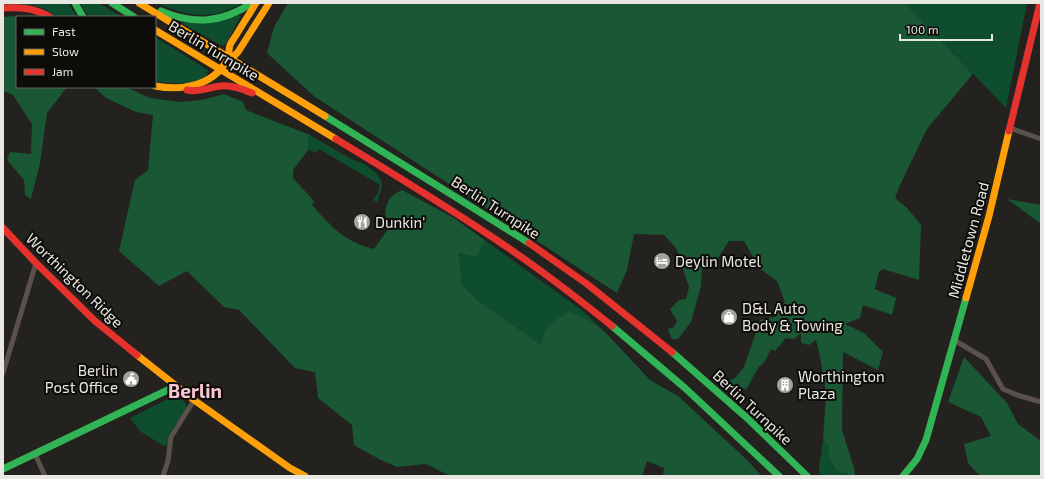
<svg xmlns="http://www.w3.org/2000/svg" width="1044" height="479" font-family="'Exo 2',sans-serif">
<style>
.green{fill:#0e4e2e}
.forest{fill:#195735}
.lines{fill:none;stroke-linecap:round;stroke-linejoin:round}
.street{stroke:#5a514b;stroke-width:5}
.fast{stroke:#30b455;stroke-width:7}
.slow{stroke:#ff9f0a;stroke-width:7}
.jam{stroke:#e5322d;stroke-width:7}
.labels{text-anchor:middle;dominant-baseline:central;stroke-width:4;stroke-linejoin:round;paint-order:stroke}
.street-label{font-size:15px;fill:#e9e7e1;stroke:#0e0c09}
.poi-label{font-size:15px;fill:#e9e7e1;stroke:#0e0c09;text-anchor:start}
.district-label{font-size:19px;font-weight:bold;fill:#f9c6d3;stroke:#0e0c09}
</style>
<rect width="100%" height="100%" fill="#23221e"/>
<path class="green" d="M3,3H68L77,17H57L47,10L33,5L3,6Z
M80,3H99L122,17H89Z
M158,3H242C212,21 188,17 158,3Z
M905,3H1027L1006,108Z
M239,15L241,16L225,45L222,46L183,24L182,22Z
M155,37L206,69L208,70C208,87 166,84 155,81Z
M310,135L351,159L364,164L377,174L382,182V187L377,202L373,200L379,191L378,189L380,185L319,149L316,153L310,150H307C309,145 308,140 310,135Z
M486,241L583,311L605,332L589,320L547,326L540,344L476,299L462,284L459,253L476,257Z
M172,397L184,401L187,407L171,431L168,445L164,446L141,432L130,418Z
M823,440L829,445V455L849,476H820L819,468Z"/>
<path class="forest" d="M288,3H905L973,74L927,129L900,185L895,198L907,208L921,225L919,280L883,269L879,272L875,289L896,298L892,315L863,305L860,318L845,324L864,333L883,352L878,370L843,352L842,430L854,468L855,476H849L848,474L836,470L829,455V445L823,440L826,394L821,362L816,340L809,345L801,343V333L794,339L786,338L775,351L771,349L765,361L758,368L746,390L741,387L731,388L725,383L735,378L744,367L760,320L775,317L785,302L777,281L759,268L744,241H729L718,258L702,269L701,286L691,322L678,339H672L668,329L674,327L677,321L670,309L679,300L686,299L689,287L676,248L664,235L634,234L627,270L617,293L315,97L267,53L274,27Z
M13,16L18,17L17,87H67L47,113L40,163L31,199L25,195L24,180L7,160L10,152L31,154L32,124L13,95L3,91V17Z
M94,87H126L150,98L180,102L202,100L224,94L243,102L246,110L310,135C308,140 309,145 307,150H308L293,170V178L314,201L312,205C332,227 344,242 374,249L388,229C384,212 383,198 402,190L454,218L486,241L476,257L459,253L462,284L476,299L540,344L547,326L568,312L589,320L605,332L650,380L678,396L746,459L762,476H663L664,468L647,461L642,476H450L426,464L397,467L379,459L354,445L352,425L318,398L315,372L295,368L239,310L224,307L187,271L159,286L119,251L135,180L148,170L153,115L136,112L106,98Z
M1007,199L1041,205V224Z
M964,357L1007,403L1018,424L1041,441V476H980L968,463L964,444L991,436L981,417L948,402Z"/>
<g class="lines">
<path class="street" d="M1010,128L1041,139
M954,340L986,359L1003,389L1017,395L1041,402
M3,373L36,263
M35,454L45,476
M163,476L168,461L171,437L194,400"/>
<path class="fast" d="M75,3L83,17
M112,3L134,17
M161,11C194,25 222,23 252,3
M325,116L454,196L529,243
M612,326L685,388L779,476
M672,352L747,418L807,476
M3,469L176,386
M903,476L917,459L926,440L966,298"/>
<path class="slow" d="M139,3L325,116
M155,30L336,139
M229,58L234,56L238,52L269,3
M155,86C182,91 213,86 227,60C230,55 228,50 230,45C232,40 236,36 238,32C244,22 250,13 256,3
M966,298L989,216L1009,131
M137,355L194,400L290,468L305,476"/>
<path class="jam" d="M3,8C20,7 35,8 50,17
M187,90C199,93 209,87 221,86C232,85 242,89 252,93
M1009,131L1040,3
M336,139C390,172 445,205 498,241C537,267 575,296 612,326
M3,228L36,263L95,321L137,355
M529,243L587,284L672,352"/>
</g>
<defs>
<g id="restaurant-disc" transform="scale(0.9)"><circle r="9.5" fill="#a4a29d" stroke="#0e0c09"/><path d="M-5-6h1v4h1v-4h1v4h1v-4h1v5L-1.5 .5V6h-2V.5L-5-1ZM5-6V6H3V1.5H1.5Q1.5-4 5-6Z" fill="#fff"/></g>
<g id="hotel-disc" transform="scale(0.9)"><circle r="9.5" fill="#a4a29d" stroke="#0e0c09"/><path d="M-6-4.5h1.5V1H6V5H4.5V3h-9V5H-6ZM-4 0a1.8 1.8 0 1 1 3.6 0ZM.5 0V-2.5h3Q6-2.5 6 0Z" fill="#fff"/></g>
<g id="shop-disc" transform="scale(0.9)"><circle r="9.5" fill="#a4a29d" stroke="#0e0c09"/><path d="M-5-2.5h2.3a2.7 3.5 0 0 1 5.4 0H5L5.5 6h-11ZM-1.5-2.5h3a1.5 2.3 0 0 0-3 0Z" fill="#fff"/></g>
<g id="civic-disc" transform="scale(0.9)"><circle r="9.5" fill="#a4a29d" stroke="#0e0c09"/><path d="M-.6-6.5H3V-4.5H.6V-3L4-1V1h2V6H-6V1h2V-1L-.6-3ZM-1.2 2.5V6h2.4V2.5Z" fill="#fff"/></g>
<g id="building-disc" transform="scale(0.9)"><circle r="9.5" fill="#a4a29d" stroke="#0e0c09"/><path d="M-4-6H4V6H1V3H-1V6H-4ZM-2.5-4.3h1.7v1.8h-1.7ZM.8-4.3h1.7v1.8H.8ZM-2.5-1h1.7V.8h-1.7ZM.8-1h1.7V.8H.8Z" fill="#fff"/></g>
</defs>
<g fill-rule="evenodd">
<use href="#restaurant-disc" x="362" y="222"/>
<use href="#hotel-disc" x="662" y="261"/>
<use href="#shop-disc" x="729" y="317"/>
<use href="#civic-disc" x="131" y="379"/>
<use href="#building-disc" x="785" y="385"/>
</g>
<g class="labels">
<g class="street-label">
<text transform="translate(214 50) rotate(31)">Berlin Turnpike</text>
<text transform="translate(496 207) rotate(33)">Berlin Turnpike</text>
<text transform="translate(968 240) rotate(-75)">Middletown Road</text>
<text transform="translate(75 280) rotate(44)">Worthington Ridge</text>
<text transform="translate(753 407) rotate(43)">Berlin Turnpike</text>
</g>
<g class="poi-label">
<text x="375" y="222">Dunkin'</text>
<text x="675" y="261">Deylin Motel</text>
<text x="742" y="308">D&amp;L Auto<tspan x="742" dy="17">Body &amp; Towing</tspan></text>
<text x="118" y="370" text-anchor="end">Berlin<tspan x="118" dy="17">Post Office</tspan></text>
<text x="798" y="376">Worthington<tspan x="798" dy="17">Plaza</tspan></text>
</g>
<g class="district-label">
<text x="195" y="390">Berlin</text>
</g>
</g>
<rect width="1044" height="479" fill="none" stroke="#e9e7e1" stroke-width="8"/>
<rect x="16" y="16" width="140" height="72" fill="#0e0c09" stroke="#66645f"/>
<rect x="24" y="29" width="20" height="6" fill="#30b455" stroke="#66645f"/>
<text x="52" y="36" font-size="12" fill="#e9e7e1">Fast</text>
<rect x="24" y="49" width="20" height="6" fill="#ff9f0a" stroke="#66645f"/>
<text x="52" y="56" font-size="12" fill="#e9e7e1">Slow</text>
<rect x="24" y="69" width="20" height="6" fill="#e5322d" stroke="#66645f"/>
<text x="52" y="76" font-size="12" fill="#e9e7e1">Jam</text>
<path d="M900 34v6h92v-6" fill="none" stroke="#e9e7e1" stroke-width="2"/>
<text x="906" y="34" font-size="12" fill="#e9e7e1" stroke="#0e0c09" stroke-width="3" paint-order="stroke">100 m</text>
</svg>
